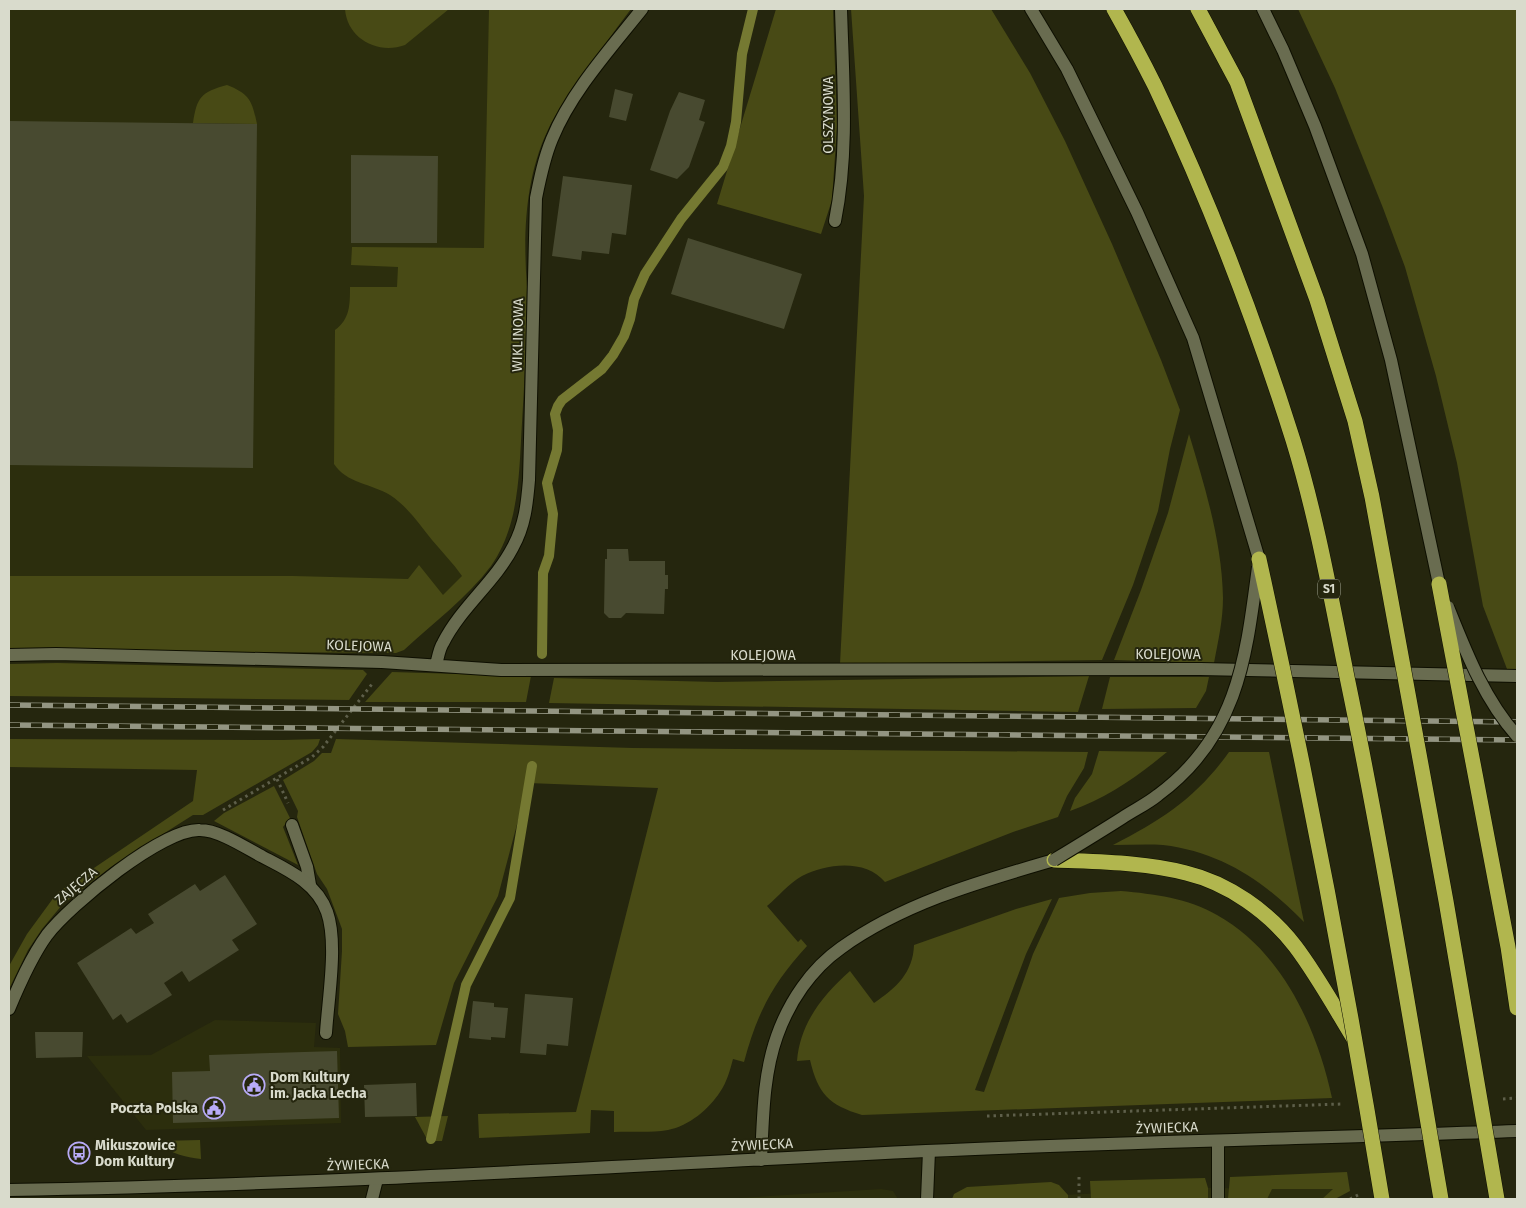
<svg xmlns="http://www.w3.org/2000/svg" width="1526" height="1208" font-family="'Fira Sans',sans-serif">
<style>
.built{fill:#2c2e0d}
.green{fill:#484a15}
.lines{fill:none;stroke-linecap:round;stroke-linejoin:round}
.stream{stroke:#757932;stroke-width:10}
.building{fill:#484a30}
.service-casing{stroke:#0e0f00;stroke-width:14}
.minor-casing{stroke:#0e0f00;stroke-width:14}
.secondary-casing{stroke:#0e0f00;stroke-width:14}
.motorway-casing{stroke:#0e0f00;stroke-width:16}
.path{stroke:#5e5f4a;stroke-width:3;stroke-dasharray:2.5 4;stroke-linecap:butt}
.service{stroke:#696c50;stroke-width:12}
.minor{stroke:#696c50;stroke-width:12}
.secondary{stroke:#696c50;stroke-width:12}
.motorway{stroke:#b1b64e;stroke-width:15}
.rail-casing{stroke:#939582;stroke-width:5.5}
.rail{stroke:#25260e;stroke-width:4;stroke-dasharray:11;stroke-linecap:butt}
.secondary-bridge-casing{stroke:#0e0f00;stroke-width:14;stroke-linecap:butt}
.motorway-bridge-casing{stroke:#0e0f00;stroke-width:16;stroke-linecap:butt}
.secondary-bridge{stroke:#696c50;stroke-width:12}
.motorway-bridge{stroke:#b1b64e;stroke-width:15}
.labels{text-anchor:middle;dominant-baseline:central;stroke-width:4;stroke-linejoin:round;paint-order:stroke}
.shield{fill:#25260e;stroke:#a3a593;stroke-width:1}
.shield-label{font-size:12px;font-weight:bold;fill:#d9dbcc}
.street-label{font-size:14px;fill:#d9dbcc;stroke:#25260e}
.poi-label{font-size:14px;font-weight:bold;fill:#d9dbcc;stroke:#25260e;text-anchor:start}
</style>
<rect width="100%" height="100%" fill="#25260e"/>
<path class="built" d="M9,9H628L543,130L525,187L489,555L394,647L9,644Z
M215,1020L316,1023L314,1047L340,1048L341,1123L146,1130L87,1056L151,1055Z
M1208,1188L1334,1189L1322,1199H977Z
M881,1189L893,1191L898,1199H723Z"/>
<path class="green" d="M345,9H449L405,45C377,55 347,38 345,9Z
M489,9H631C614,31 598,54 581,77C569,94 556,112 547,132C525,179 523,236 527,287C526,332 525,378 522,423C519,471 520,525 491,566C467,598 433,623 404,650L396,653L9,650V576H293L408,579L419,565L443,595L462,576C453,563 442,552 432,540C420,525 407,506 390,495C372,484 346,483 334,464L335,330C350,319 350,305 350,287H397L398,267L351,265L352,247L484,248Z
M776,9H833L837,126L832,200L821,234L717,204Z
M851,9H991L1030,73L1065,141L1112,244L1161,360L1180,410L1170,449L1158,511L1133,585L1102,660L840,664L864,196Z
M1298,9H1517V669H1507L1483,606L1457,463L1436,376L1405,267L1383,208L1335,88Z
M227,85C250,94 252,101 257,124L193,123C197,97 201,92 227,85Z
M1189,434C1205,487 1222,542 1223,598C1223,620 1218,642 1214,663L1114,660L1141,590L1168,513Z
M57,663L363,670L367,674L349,700L9,696V664Z
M392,672L531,676L526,702H365Z
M1089,676L1078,712L549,703L554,678L717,682Z
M1110,677H1209L1206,691L1196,708L1102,709Z
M9,739L283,740L320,739L318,745L312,752L203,815H193L111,867L62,905L42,929L28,950L9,989V966L27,934L57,893L193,801L197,770L9,767Z
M336,739L633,748L1088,752L1084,768L1067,796L1058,817L1013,832L885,882C866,859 827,863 802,876C789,883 778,897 767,906L798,942L801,939L807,946C773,983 757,1013 744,1062L733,1059C730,1070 727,1082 720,1092C709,1109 689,1126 668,1130C651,1133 631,1131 614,1132V1111L591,1110L590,1133L479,1138L478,1114L576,1112L658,788L528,783L498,896L454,983L436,1045L348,1047L345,1031L338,1014L342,951V929L327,889L317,874L297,817L298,811L283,780L314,761L322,753H331Z
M1099,751L1166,752H1167C1137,777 1107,798 1070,811L1075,798L1092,774Z
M1229,752H1269L1304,922C1264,881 1221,852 1163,845C1147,844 1130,845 1113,845C1163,819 1196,798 1229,752Z
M274,786L290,818L283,827L298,865L214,821L224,813Z
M1121,891C1154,894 1188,898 1217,915C1282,951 1317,1028 1332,1098L862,1115C829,1105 818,1094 810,1060L797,1061C800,1023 823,995 850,971L874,1003C896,988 913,973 914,945L1016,909L1052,899L1026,954L975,1090L984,1092L1033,954L1059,898L1090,893Z
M448,1116L442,1141H428L415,1117Z
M200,1140L201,1159C185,1157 172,1154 158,1144L160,1141Z
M1347,1172L1350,1191L1335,1199H1322L1333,1189H1272L1267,1199H1228L1230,1177Z
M1205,1178L1208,1188V1199H1091L1090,1181Z
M1051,1182L1059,1185L1068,1195V1199H952L954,1194L967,1187Z"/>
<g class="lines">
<path class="stream" d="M542,654L543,573L549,556L553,514L547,483L557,450L558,430L555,414L558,406L562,400L602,369L613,355L624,336L630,319L634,299L645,274L681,219L723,167L731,146L736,122L742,54L753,9
M431,1139L466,985L510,898L532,766"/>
</g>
<path class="building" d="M615,89L633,94L626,121L609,117Z
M679,92L705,100L699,120L705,122L689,167L677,179L650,170L670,111Z
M9,121L257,124L253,468L9,465Z
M351,155L438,156L437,243H351Z
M563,176L632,185L626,235L612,233L609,254L582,251L581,260L552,256Z
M688,238L802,274L784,329L671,294Z
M607,549H628L629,561H665V575H668V589H665L664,614L626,613L621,618H609L604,613L605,559H607Z
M225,875L257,924L232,940L239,950L189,982L182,971L164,983L172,995L127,1023L121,1014L113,1020L77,963L131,928L136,934L154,923L148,914L195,884L200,891Z
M525,994L573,998L568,1046L547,1044L546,1055L520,1053Z
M473,1001L494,1003V1007L508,1008L505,1038L491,1037V1040L469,1038Z
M35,1032H83L82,1057L36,1058Z
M337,1051L339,1118L173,1123L172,1072L210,1071L209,1055Z
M416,1083L417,1116L365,1117L364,1085Z"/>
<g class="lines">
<g class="service-casing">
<path id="service" d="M1200,669L1517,676
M292,825L307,867L310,885
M1218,1199V1141"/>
</g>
<g class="minor-casing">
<path id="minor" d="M835,221C849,151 843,79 841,9
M9,655L56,654L382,662L501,670L1200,669
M436,665C438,658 439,649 443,643C461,607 495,582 513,547C525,525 527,504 529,480L536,198C540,178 544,158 552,139C571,92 611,48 642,9
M9,1009C19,985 31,957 47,935C70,905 163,828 200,830C219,830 246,848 263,857C288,870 317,883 327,912C338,943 328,999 326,1033
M372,1199L377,1179
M927,1199L929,1151"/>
</g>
<g class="secondary-casing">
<path id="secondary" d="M1031,9L1067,69L1137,212L1193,338L1259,559
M1263,9L1283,50L1315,126L1362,254L1391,360L1439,584
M761,1160C763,1119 763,1075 777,1036C789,1002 811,969 841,948C903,903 982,881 1054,860
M9,1190C315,1185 620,1166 926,1151C1123,1142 1320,1138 1517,1131"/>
</g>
<g class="motorway-casing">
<path id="motorway" d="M1054,860C1098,862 1144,862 1186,873C1228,883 1269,912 1295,946C1317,975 1335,1008 1354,1039"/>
</g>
<path class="path" d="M277,779L288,803
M223,810L312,757L323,747L372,684
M1503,1099L1517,1098
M987,1116L1342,1104
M1079,1199V1175
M1350,1199L1358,1195"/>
<use href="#service" class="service"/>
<use href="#minor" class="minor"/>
<use href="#secondary" class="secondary"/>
<use href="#motorway" class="motorway"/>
<g class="rail-casing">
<path id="rail" d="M9,705L1517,722
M9,725L1517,740"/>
</g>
<use href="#rail" class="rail"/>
<g class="secondary-bridge-casing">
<path id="secondary-bridge" d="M1448,607C1466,652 1484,699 1517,736
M1054,860C1077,846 1100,832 1122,818C1134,810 1147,804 1158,795C1238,736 1246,658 1258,567"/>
</g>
<g class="motorway-bridge-casing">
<path id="motorway-bridge" d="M1114,9C1128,34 1142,60 1155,86C1209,200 1255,320 1293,440C1317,518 1331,598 1347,677C1383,850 1411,1025 1441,1199
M1198,9L1237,82L1317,300L1355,421L1372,497L1446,901L1497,1199
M1259,559C1306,772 1347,985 1382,1199
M1439,584L1508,947L1517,1008"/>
</g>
<use href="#secondary-bridge" class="secondary-bridge"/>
<use href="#motorway-bridge" class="motorway-bridge"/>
</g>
<defs>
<g id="civic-ring" transform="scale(1.125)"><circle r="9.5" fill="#25260e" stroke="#b8abf7" stroke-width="1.5"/><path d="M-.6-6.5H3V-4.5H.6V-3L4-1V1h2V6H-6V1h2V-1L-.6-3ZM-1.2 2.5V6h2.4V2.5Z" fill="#b8abf7"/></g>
<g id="bus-ring" transform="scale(1.125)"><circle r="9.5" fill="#25260e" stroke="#b8abf7" stroke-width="1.5"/><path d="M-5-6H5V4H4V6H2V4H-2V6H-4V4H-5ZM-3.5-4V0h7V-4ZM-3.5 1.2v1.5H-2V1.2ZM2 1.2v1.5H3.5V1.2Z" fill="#b8abf7"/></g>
</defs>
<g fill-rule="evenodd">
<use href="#civic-ring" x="254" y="1085"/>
<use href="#civic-ring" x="214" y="1108"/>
<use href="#bus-ring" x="79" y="1153"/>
</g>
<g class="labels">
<rect class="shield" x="1318" y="579.5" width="22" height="19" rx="4"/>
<g class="shield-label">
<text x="1329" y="589">S1</text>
</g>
<g class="street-label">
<text transform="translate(828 115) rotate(-90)">OLSZYNOWA</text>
<text transform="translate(518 335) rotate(-89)">WIKLINOWA</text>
<text transform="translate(359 646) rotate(2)">KOLEJOWA</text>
<text x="1168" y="654">KOLEJOWA</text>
<text x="763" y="655">KOLEJOWA</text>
<text transform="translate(76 886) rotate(-40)">ZAJĘCZA</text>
<text transform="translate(1167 1128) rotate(-2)">ŻYWIECKA</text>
<text transform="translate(762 1145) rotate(-3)">ŻYWIECKA</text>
<text transform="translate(358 1165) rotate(-2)">ŻYWIECKA</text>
</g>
<g class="poi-label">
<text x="270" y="1077">Dom Kultury<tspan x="270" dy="16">im. Jacka Lecha</tspan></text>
<text x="198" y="1108" text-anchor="end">Poczta Polska</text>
<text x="95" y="1145">Mikuszowice<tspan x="95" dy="16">Dom Kultury</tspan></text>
</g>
</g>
<rect width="1526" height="1208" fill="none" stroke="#d9dbcc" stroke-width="20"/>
</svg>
